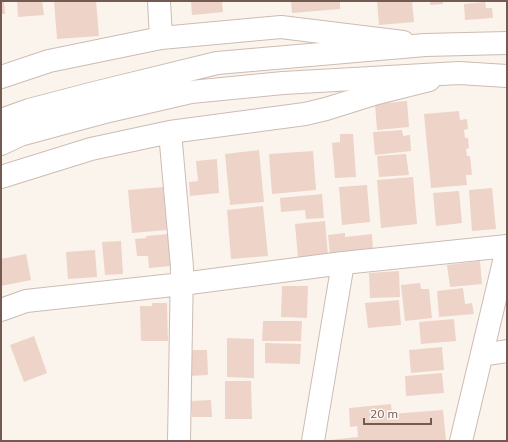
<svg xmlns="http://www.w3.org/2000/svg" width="508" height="442" font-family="Mulish,sans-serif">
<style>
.building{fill:#edd3c8}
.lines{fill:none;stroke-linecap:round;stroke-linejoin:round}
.minor-casing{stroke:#ccbcb3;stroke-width:24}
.tertiary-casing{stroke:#ccbcb3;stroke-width:24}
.minor{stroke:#fff;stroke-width:22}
.tertiary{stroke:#fff;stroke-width:22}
</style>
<rect width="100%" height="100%" fill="#fbf4ed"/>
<path class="building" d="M1,1H4L5,14H1Z
M17,1H42L44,15L18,17Z
M54,1H96L99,36L57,39Z
M191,1H222L223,12L192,15Z
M291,1H340V9L292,13Z
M377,1H412L414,22L379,25Z
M430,1H443V4L430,5Z
M485,2L486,8H492L493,18L465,20L464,4Z
M407,101L409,127L377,130L375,104Z
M459,111L460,120L467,119L468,129L464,130L465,138H468L469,148L466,149L467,156H470L472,175H466L467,185L431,188L424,114Z
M402,130L403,136L410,135L411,151L375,155L373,132Z
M340,134H353L356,177L335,178L332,143L340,142Z
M259,150L264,202L230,205L225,154Z
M313,151L316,190L272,194L269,154Z
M406,154L409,175L379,177L377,156Z
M217,159L219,193L190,196L189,182L198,181L196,161Z
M413,177L417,224L381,228L377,180Z
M367,185L370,222L342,225L339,187Z
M163,187L167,230L132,233L128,190Z
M492,188L496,229L472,231L469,190Z
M459,191L462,223L436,226L433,193Z
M322,194L324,218L306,219L305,210L281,212L280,198Z
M263,206L268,256L231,259L227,210Z
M325,221L328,255L298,258L295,224Z
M345,233V237L372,234L373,250L330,254L328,235Z
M168,234L171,266L149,268L148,256H137L135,239L146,238V236Z
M121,241L123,274L105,275L102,242Z
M95,250L97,277L68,279L66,252Z
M26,254L31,280L1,286V259Z
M480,261L482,284L450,287L447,265Z
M399,271L400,297L370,298L369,273Z
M420,283L421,289H429L432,318L405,321L401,285Z
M282,286H308L307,318L281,317Z
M463,288L465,304L472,303L474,314L439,317L437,291Z
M399,300L401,325L368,328L365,303Z
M152,303H167L168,341H141L140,306H152Z
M454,319L456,341L421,344L419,322Z
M263,321H302L301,341H262Z
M34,336L47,373L24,382L10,345Z
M227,338L254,339V378L227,377Z
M265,343L301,344L300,364L265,363Z
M442,347L444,370L411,373L409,350Z
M189,350H207L208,375L190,376Z
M442,373L444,393L406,396L405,376Z
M225,381H251L252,419H225Z
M211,400L212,417H192L191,401Z
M391,404L392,414L443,410L446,441H330V440L358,437L357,426L350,427L349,408Z"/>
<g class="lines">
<g class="minor-casing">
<path id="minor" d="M159,1L161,38
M1,77L49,61L161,38L281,27L403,42
M170,132L182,267L179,441
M1,177L91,149L170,132L305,114L326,109L377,93L429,80
M1,310L26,301L182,284L343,263L507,246
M482,355L507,351
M313,441L343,263
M461,441L507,249"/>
</g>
<g class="tertiary-casing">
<path id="tertiary" d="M1,120L29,110L94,93L217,63L425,45L507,43
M1,144L20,135L109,111L191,92L283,83L459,73L507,76"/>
</g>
<use href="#minor" class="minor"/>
<use href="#tertiary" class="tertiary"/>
</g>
<rect width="508" height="442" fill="none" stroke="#735b52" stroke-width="4"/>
<path d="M364 418v6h67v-6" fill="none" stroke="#735b52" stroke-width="2"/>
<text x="370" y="418" font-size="12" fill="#735b52" stroke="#fdf8f3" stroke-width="3" paint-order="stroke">20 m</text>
</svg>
